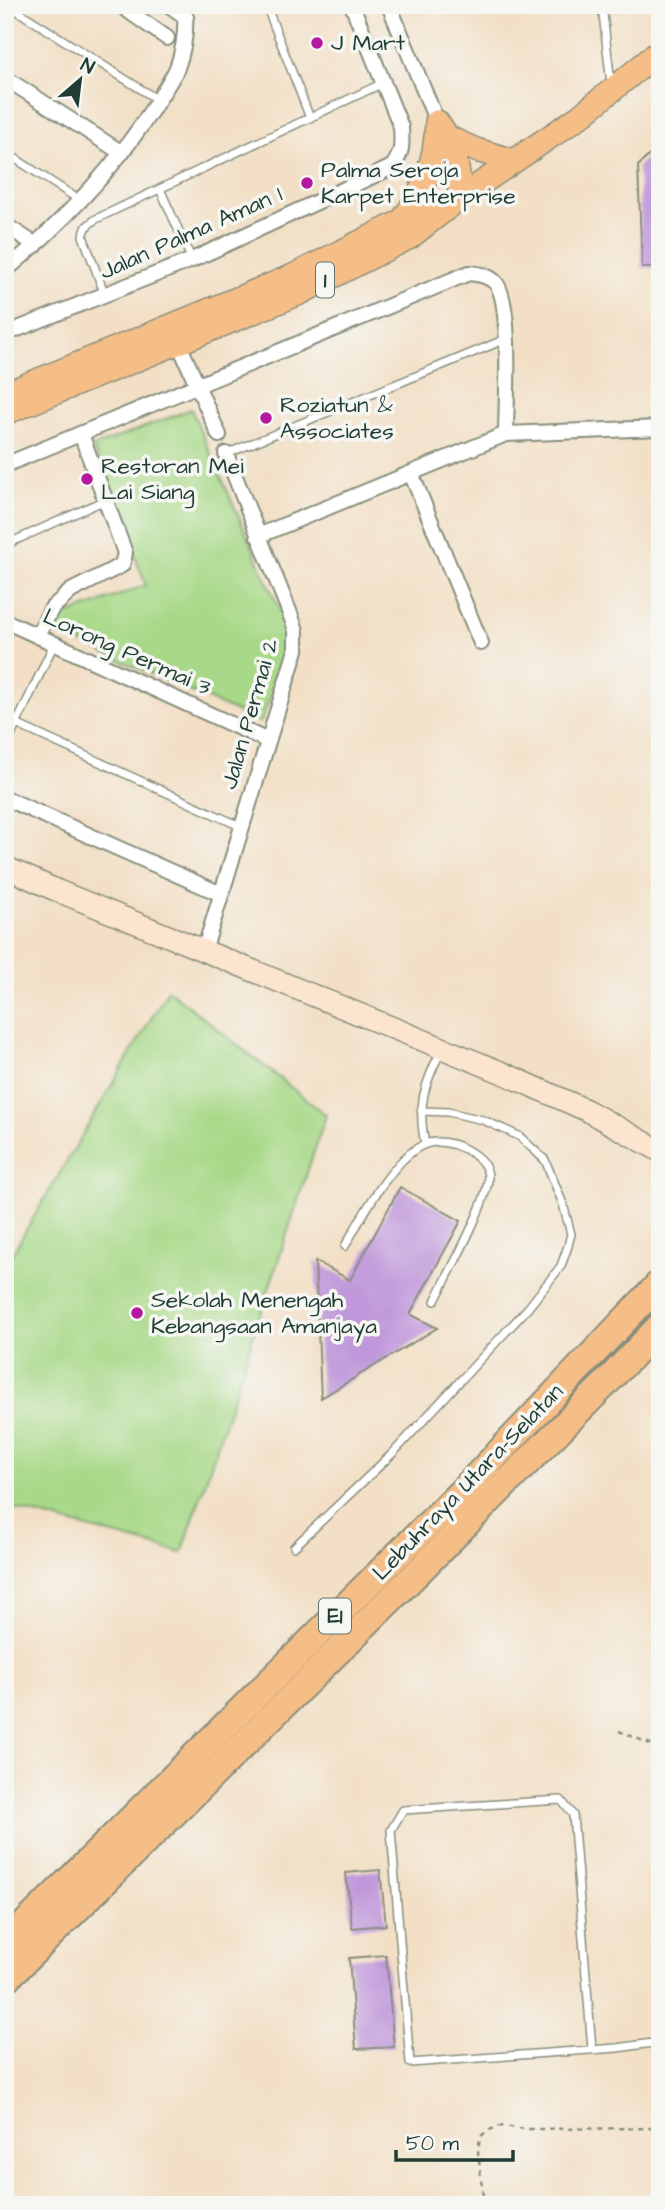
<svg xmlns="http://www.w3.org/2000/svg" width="665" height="2210" font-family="'Architects Daughter',sans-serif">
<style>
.green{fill:#a8d988;stroke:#648b5e;stroke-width:2}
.building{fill:#bf97da}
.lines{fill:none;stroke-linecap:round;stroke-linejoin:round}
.lane-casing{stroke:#888e7c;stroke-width:10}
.street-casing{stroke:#888e7c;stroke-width:18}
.secondary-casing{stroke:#888e7c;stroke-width:24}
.primary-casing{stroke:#888e7c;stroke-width:26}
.highway-casing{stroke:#888e7c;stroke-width:30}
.path{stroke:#888e7c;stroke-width:2.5;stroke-dasharray:5 5;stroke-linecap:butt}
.lane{stroke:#fff;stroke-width:7}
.street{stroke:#fff;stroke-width:14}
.secondary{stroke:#fbe5cf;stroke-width:21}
.primary{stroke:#f6be87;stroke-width:23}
.highway{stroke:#f6be87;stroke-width:26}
.poi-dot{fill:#b5179e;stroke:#f6f6f2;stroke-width:2.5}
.labels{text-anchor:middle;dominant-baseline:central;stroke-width:7;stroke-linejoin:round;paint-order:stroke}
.shield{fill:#f6f6f2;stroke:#60746d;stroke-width:2}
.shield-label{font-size:21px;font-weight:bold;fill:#1f3d34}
.poi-label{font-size:23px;fill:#1f3d34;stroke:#f6f6f2;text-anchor:start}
.street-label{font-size:23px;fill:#1f3d34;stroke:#f6f6f2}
</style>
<rect width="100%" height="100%" fill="#f6f6f2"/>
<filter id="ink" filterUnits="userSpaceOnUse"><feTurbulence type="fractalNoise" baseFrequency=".0143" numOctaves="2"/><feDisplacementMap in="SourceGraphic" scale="14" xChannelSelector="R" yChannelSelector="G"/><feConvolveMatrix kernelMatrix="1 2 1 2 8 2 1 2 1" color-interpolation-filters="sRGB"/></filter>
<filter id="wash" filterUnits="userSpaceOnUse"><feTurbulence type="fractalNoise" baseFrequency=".00686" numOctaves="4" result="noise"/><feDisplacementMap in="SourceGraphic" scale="28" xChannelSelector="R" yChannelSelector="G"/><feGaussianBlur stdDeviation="1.57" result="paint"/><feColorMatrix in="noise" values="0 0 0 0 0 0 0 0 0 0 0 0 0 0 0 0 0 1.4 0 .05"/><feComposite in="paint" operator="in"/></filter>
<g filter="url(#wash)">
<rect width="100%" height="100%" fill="#f2dfc5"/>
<path class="green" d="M191,409L291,635L261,723L59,633L54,620L146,585L93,447Z
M168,990L326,1115L182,1553L5,1506V1266Z"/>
<g id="blocks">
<path class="building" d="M660,145V267L642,268L638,166Z
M400,1187L461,1221L410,1314L437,1328L321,1398L315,1261L350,1280Z
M380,1870L386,1925L352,1928L346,1873Z
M386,1955L394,2047L356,2049L349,1958Z"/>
</g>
</g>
<g filter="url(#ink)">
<use href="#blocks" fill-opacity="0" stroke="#888e7c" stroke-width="2"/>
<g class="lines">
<g class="lane-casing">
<path id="lane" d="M8,5L158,100
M266,5L310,118
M602,5L611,84
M5,152L81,201
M160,189L192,260
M105,295L83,236L87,226L96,219L383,83
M226,454L506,339
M5,545L105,500
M5,719L242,827
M5,748L54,644
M425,1144C417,1106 424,1085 441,1051
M345,1246C362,1217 392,1159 423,1145C436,1139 453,1143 465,1149C475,1154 488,1164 488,1177C489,1201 447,1276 435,1301
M294,1547L393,1453L528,1308L561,1266L568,1246L571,1234L563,1204L545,1160L519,1136L483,1120L448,1112L421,1111
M592,2049L573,1815L561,1800L403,1810L391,1830L410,2063L617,2048L660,2042"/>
</g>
<g class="street-casing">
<path id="street" d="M120,5L167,38
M169,5L186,17
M389,5L437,122
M5,78L122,153
M5,225L36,245
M5,271C63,222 115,169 155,105C162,93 171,81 177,68C184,49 187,26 184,5
M5,334L192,260L392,167C403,153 402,144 401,127L352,5
M176,337L219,435
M5,465L469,273C479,274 487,275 495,282C513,300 506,405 506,434
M411,473L481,643
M258,536L506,434L660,428
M5,621L268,741
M37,636L52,608L71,591L122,565L125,553L81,434
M5,798L221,894
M204,951L296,650V630L289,611L226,454"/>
</g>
<g class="secondary-casing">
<path id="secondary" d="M5,867L58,891L503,1073L586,1110L660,1151"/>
</g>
<g class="primary-casing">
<path id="primary" d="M437,122L454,147L461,197
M447,137L476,150L514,161
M402,221C425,190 436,160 437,122
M5,394L293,276L402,221L435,208
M5,413L300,293L410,237L461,197L579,117L660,51"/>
</g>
<g class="highway-casing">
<path id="highway" d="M5,1944L470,1483L660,1283
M5,1980L412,1578L607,1382L660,1326"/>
</g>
<path class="path" d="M619,1731L660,1748
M484,2205L478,2151L480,2137L487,2131L500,2126L529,2129L660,2128"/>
<use href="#lane" class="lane"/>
<use href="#street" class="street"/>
<use href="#secondary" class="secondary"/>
<use href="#primary" class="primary"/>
<use href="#highway" class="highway"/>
</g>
</g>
<g class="poi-dot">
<circle cx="317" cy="43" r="7"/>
<circle cx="307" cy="183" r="7"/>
<circle cx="266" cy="418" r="7"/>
<circle cx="87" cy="479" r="7"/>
<circle cx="137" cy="1313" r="7"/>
</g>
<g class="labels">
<g class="shield">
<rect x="316" y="262.5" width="18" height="35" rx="5"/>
<rect x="319" y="1598.5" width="32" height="35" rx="5"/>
</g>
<g class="shield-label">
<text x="325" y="280">1</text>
<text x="335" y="1616">E1</text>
</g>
<g class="poi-label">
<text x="331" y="43">J Mart</text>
<text x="321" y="170">Palma Seroja<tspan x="321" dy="26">Karpet Enterprise</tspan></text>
<text x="280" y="405">Roziatun &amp;<tspan x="280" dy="26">Associates</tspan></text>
<text x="101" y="466">Restoran Mei<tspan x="101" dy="26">Lai Siang</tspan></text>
<text x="151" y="1300">Sekolah Menengah<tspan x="151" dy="26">Kebangsaan Amanjaya</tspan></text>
</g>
<g class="street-label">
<text transform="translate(191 233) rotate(-24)">Jalan Palma Aman 1</text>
<text transform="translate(127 652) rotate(24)">Lorong Permai 3</text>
<text transform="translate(250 714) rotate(-74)">Jalan Permai 2</text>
<text transform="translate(468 1482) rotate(-46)">Lebuhraya Utara–Selatan</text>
</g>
</g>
<rect width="665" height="2210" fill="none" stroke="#f6f6f2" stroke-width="28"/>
<g transform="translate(80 80) rotate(28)" stroke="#f6f6f2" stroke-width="5" paint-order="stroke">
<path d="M0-5L12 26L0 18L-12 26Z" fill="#1f3d34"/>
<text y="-10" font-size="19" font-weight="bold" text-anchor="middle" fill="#1f3d34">N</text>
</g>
<path d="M396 2150v10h117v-10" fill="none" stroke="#1f3d34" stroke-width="3.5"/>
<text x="406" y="2150" font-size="21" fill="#1f3d34" stroke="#f6f6f2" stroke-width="5" paint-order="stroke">50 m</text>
</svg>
